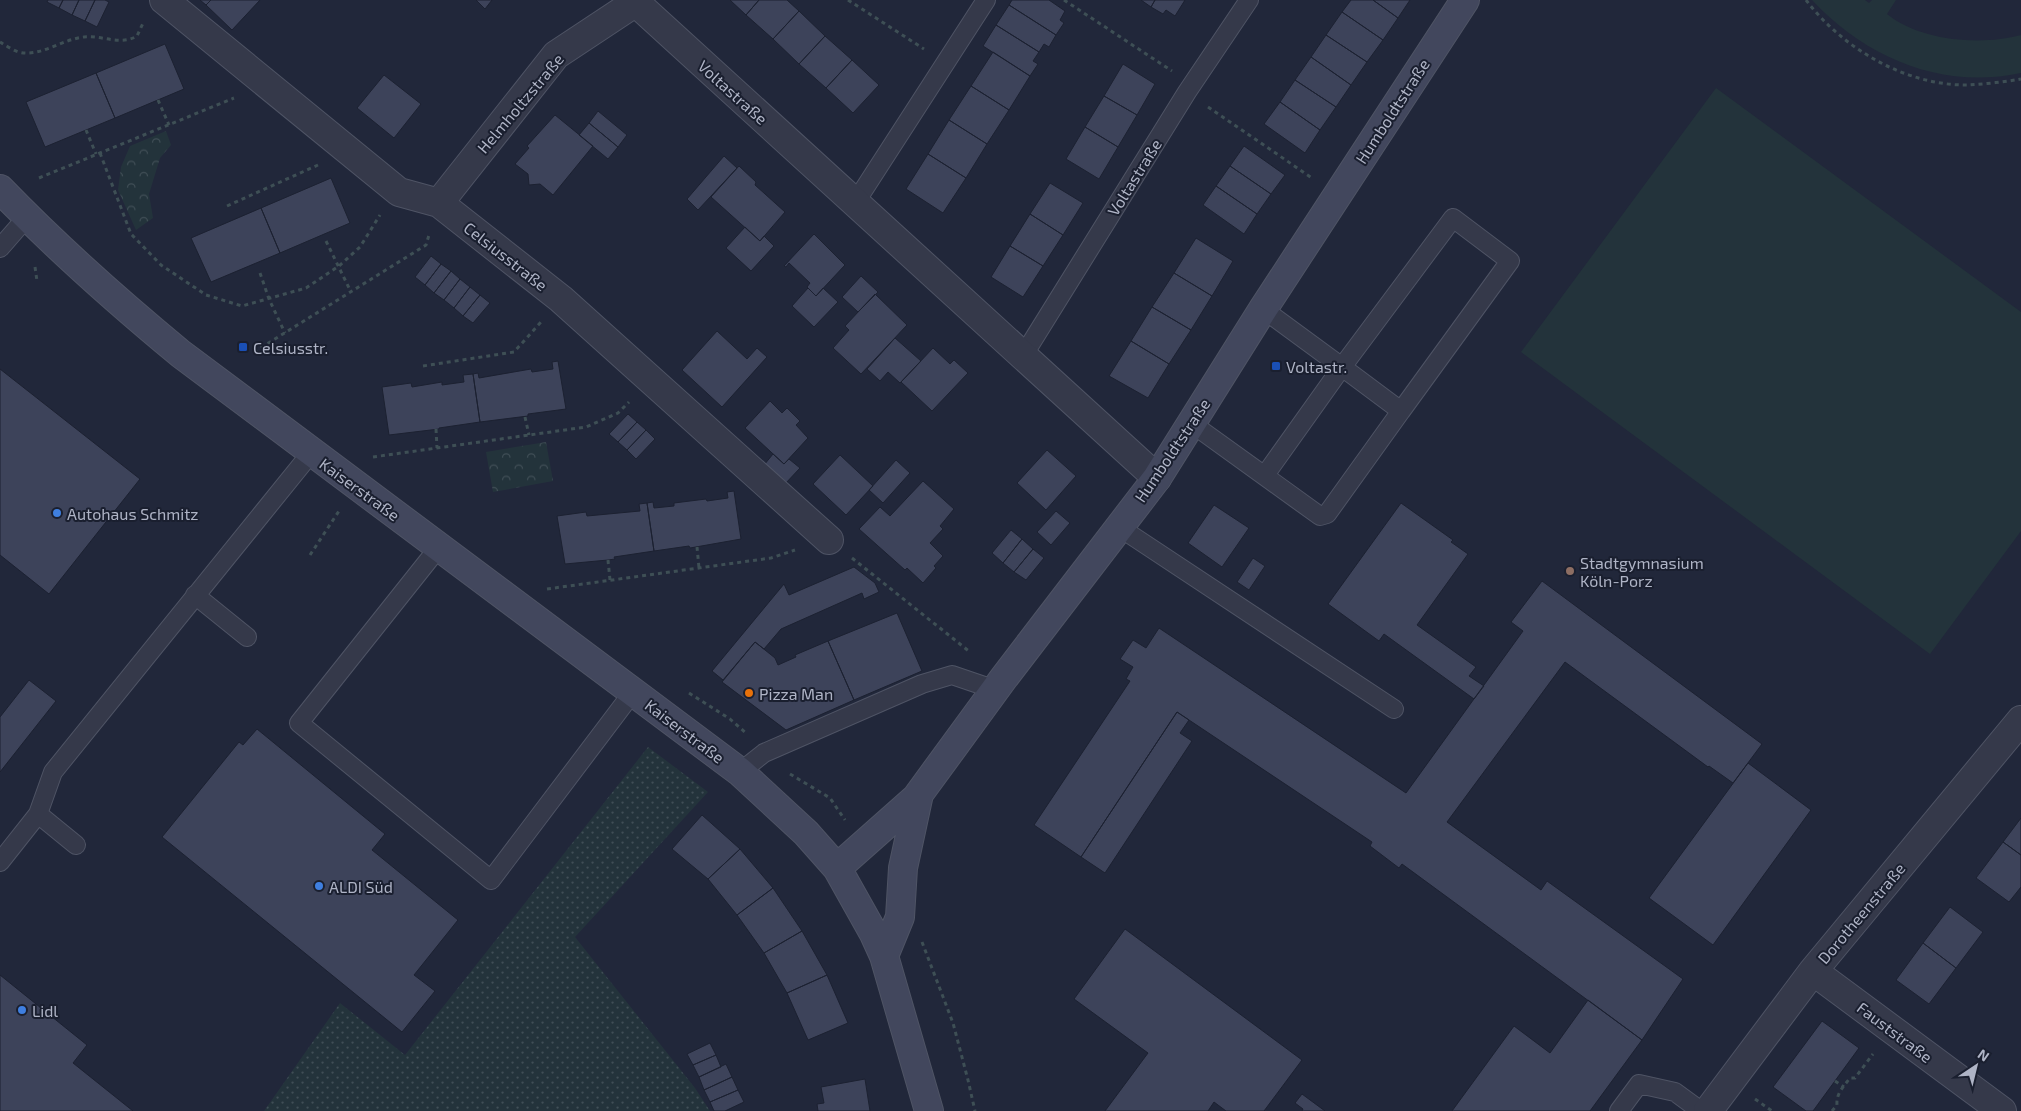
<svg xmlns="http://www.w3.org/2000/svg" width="2021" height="1111" font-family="'Exo 2',sans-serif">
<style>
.grass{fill:url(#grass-dots)}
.park{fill:url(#park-crowns)}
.pitch{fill:#23333b}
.building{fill:#3d435a;stroke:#1c2131}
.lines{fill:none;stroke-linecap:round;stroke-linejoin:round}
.lane-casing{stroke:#4f5465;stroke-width:20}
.street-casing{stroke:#4f5465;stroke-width:30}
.secondary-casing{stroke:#4f5465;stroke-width:30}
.path{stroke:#3e4f55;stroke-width:3;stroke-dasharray:4 4;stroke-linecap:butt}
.lane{stroke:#35394a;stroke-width:18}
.street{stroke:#35394a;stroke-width:28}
.secondary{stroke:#42475d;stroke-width:28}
.transit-dot{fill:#1a4fb4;stroke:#1a1f2f;stroke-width:2}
.shop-dot{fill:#3f7fe0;stroke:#1a1f2f;stroke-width:2}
.education-dot{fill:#8d6e63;stroke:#1a1f2f;stroke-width:2}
.food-dot{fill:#e8710a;stroke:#1a1f2f;stroke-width:2}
.labels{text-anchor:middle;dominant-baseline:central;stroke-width:4;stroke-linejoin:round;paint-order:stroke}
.street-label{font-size:16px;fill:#afb4c6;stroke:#1a1f2f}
.poi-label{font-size:16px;fill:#afb4c6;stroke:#1a1f2f;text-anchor:start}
</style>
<defs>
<pattern id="grass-dots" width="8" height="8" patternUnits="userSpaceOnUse" patternTransform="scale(1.25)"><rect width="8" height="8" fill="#23333b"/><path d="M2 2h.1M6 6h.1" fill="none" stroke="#404e56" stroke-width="1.8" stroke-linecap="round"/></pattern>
<pattern id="park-crowns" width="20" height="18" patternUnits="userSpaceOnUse" patternTransform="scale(1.25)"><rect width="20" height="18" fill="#23333b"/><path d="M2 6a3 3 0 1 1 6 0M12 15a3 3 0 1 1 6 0" fill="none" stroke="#404e56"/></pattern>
</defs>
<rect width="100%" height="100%" fill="#21273a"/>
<path class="grass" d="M648,747L708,792L575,937L695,1088L710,1111H264L340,1003L405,1055Z"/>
<path class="park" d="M166,131L171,145L160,158L149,194L153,218L136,230L118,190L121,167L130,146Z
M546,442L553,481L493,492L486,452Z"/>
<path class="pitch" d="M1812,0H1865L1869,3L1872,0H1896L1887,14C1920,41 1981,46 2021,35V73C1942,90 1866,58 1812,0Z
M1716,88L2021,312V531L1930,654L1521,352Z"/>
<path class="building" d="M48,0H63L59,8L47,2Z
M63,0H79L72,15L59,8Z
M79,0H95L85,21L72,15Z
M95,0H105L109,2L97,27L85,21Z
M200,0H211L206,5Z
M211,0H260L232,30L206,5Z
M476,0H492L485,9Z
M730,0H759L746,15Z
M759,0H787L799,11L773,39L746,15Z
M1012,0H1049L1065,11L1060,20L1064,23L1056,35L1009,5Z
M1141,0H1155L1151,7Z
M1155,0H1185L1175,16L1166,10L1163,14L1151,7Z
M1351,0H1373L1398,18L1383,40L1342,12Z
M1373,0H1410L1398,18Z
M1009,5L1056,35L1049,47L1044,44L1039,52L996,25Z
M799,11L825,36L799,64L773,39Z
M1342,12L1383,40L1367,62L1326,35Z
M996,25L1039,52L1033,61L1038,64L1030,76L983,46Z
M1326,35L1367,62L1351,85L1311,57Z
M825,36L852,60L826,88L799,64Z
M165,44L184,89L115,118L96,73Z
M993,52L1030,76L1009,110L971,86Z
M1311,57L1351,85L1336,107L1295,80Z
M852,60L879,85L853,113L826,88Z
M1123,64L1155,84L1137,115L1104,96Z
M96,73L115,118L45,147L26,102Z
M384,75L421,104L394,138L357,108Z
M1295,80L1336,107L1320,130L1280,102Z
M971,86L1009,110L987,144L949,120Z
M1104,96L1137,115L1118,147L1085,127Z
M1280,102L1320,130L1305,153L1264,124Z
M598,111L627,135L618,147L589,123Z
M555,115L593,146L553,195L540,184L529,185L528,174L515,164L529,148L527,146Z
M949,120L987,144L966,178L928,154Z
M589,123L618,147L608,159L579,135Z
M1085,127L1118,147L1099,179L1066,159Z
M1244,146L1285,175L1271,194L1230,166Z
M928,154L966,178L943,213L906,189Z
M724,156L737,168L698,210L687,199Z
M739,166L756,182L755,185L785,212L760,241L711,197Z
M1230,166L1271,194L1257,214L1216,186Z
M331,178L350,223L280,253L261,208Z
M1050,183L1083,203L1063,235L1030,214Z
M1216,186L1257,214L1244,234L1203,205Z
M261,208L280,253L211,282L191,238Z
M1030,214L1063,235L1043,266L1010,246Z
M745,227L760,241L764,236L774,246L751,271L726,248Z
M814,234L845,265L816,296L807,287L810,283L789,263L786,267L784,266Z
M1196,238L1233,261L1212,296L1174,273Z
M1010,246L1043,266L1023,297L991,277Z
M431,256L441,264L425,285L415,277Z
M441,264L451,271L434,293L425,285Z
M451,271L460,279L444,300L434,293Z
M1174,273L1212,296L1191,330L1152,307Z
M861,276L878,292L858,312L842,297Z
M460,279L470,287L454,308L444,300Z
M470,287L480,295L463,316L454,308Z
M808,288L816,296L823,288L838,302L814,327L792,306Z
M875,294L907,325L861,374L833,348L849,330L845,326Z
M480,295L490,303L473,323L463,316Z
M1152,307L1191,330L1169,364L1131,341Z
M717,331L747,359L757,348L767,357L722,407L682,370Z
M895,338L921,361L900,383L888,372L880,381L867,369Z
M1131,341L1169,364L1148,398L1109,376Z
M933,348L950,364L954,360L968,373L932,411L901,382Z
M558,361L566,409L528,414V416L480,422L473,374L478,373L479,378L531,369L532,372L553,369L552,362Z
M0,369L140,479L49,594L0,555Z
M473,374L480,422L439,428V429L389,435L382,387L411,383L412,387L442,382V385L464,382L463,375Z
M770,401L782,413L787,408L800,421L796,425L808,438L784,464L745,428Z
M628,414L637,422L618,442L609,434Z
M637,422L646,430L627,450L618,442Z
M646,430L655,439L636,459L627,450Z
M1047,450L1076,476L1046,510L1017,483Z
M773,454L784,464L789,459L800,468L785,484L764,465Z
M840,455L873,486L846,515L813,484Z
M896,460L910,473L883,503L869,490Z
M923,481L954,509L940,526L943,529L930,543L943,556L934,566L936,568L923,583L907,568L905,570L859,529L880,507L890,516Z
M734,491L741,539L690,548L689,546L654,551L647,503L653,502L654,508L674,506V503L706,499L707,501L728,498L727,492Z
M647,503L654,551L614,557L615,559L608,560L565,564L557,516L586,512L587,516L640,511L639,504Z
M1401,503L1453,540L1451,542L1468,554L1417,625L1476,667L1469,676L1484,686L1474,699L1384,634L1379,641L1328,604Z
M1214,505L1249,528L1222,567L1188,543Z
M1056,511L1070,523L1051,545L1037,532Z
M1011,530L1022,539L1003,563L992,553Z
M1022,539L1033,549L1014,572L1003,563Z
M1033,549L1044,558L1026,580L1014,572Z
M1253,558L1265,566L1249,590L1237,582Z
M854,567L875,583L879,592L864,599L862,593L781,629L764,649L755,642L723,680L712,671L784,584L789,595Z
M1542,581L1762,744L1733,783L1709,766L1708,767L1565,662L1447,822L1541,890L1547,881L1683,979L1642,1040L1402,864L1399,868L1370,846L1372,842L1177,712L1081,857L1034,825L1130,681L1126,679L1133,667L1120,659L1133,640L1146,648L1159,628L1406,793L1523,631L1511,622Z
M897,613L922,671L854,700L828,641Z
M828,641L854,700L786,730L722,682L755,642L775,658L778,665L796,657L795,655Z
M29,680L56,701L0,772V717Z
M1177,712L1189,720L1180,733L1192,741L1105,873L1081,857Z
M257,729L385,834L372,850L458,920L414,975L435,991L402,1032L162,837L239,742L243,745Z
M1748,763L1811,810L1713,945L1649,898Z
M702,815L740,849L708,879L672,849Z
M2021,818V855L2003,842Z
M2003,842L2021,855V887L2009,902L1976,878Z
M740,849L773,888L737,915L708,879Z
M773,888L802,931L764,953L737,915Z
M1950,907L1983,932L1956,968L1923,943Z
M1125,929L1302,1060L1264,1111H1226L1214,1102L1208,1111H1105L1148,1053L1074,999Z
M802,931L827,975L787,993L764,953Z
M1923,943L1956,968L1929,1004L1896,980Z
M0,975L87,1045L73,1063L133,1111H0Z
M827,975L848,1023L808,1040L787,993Z
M1588,1000L1642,1040L1590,1111H1452L1514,1026L1550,1053Z
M1822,1021L1859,1048L1813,1111H1806L1773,1087Z
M710,1043L716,1055L693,1065L687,1054Z
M716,1055L721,1067L699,1077L693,1065Z
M726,1064L732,1077L704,1090L699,1077Z
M732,1077L738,1090L710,1102L704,1090Z
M865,1079L870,1111H818L817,1104L824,1103L821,1087Z
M738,1090L744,1102L725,1111H714L710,1102Z
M1302,1094L1325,1111H1302L1303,1109L1295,1103Z"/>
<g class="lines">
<g class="lane-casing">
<path id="lane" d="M855,203L986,0
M0,248L27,217
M1263,309L1342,367L1265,475
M1023,356L1187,92L1249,0
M1191,423L1320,516L1327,514L1401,411L1342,367L1453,218L1510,261L1401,411
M1119,527L1394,709
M439,547L299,723L491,880L633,692
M195,595L247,637
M740,772L764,753L922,684L952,675L996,690
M38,814L76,845
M0,862L38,814L53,772L311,453
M1619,1111L1639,1084L1675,1092L1701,1111"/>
</g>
<g class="street-casing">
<path id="street" d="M164,0L399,192L439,203L561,299L829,540
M633,0L1157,478
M439,203L556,55L639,0
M1813,971L2002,1111
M1708,1111L1813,971L2021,720"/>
</g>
<g class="secondary-casing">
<path id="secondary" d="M0,189C57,248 118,302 181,354L740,772L806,833L837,868L874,934L884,956L929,1111
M837,868L916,798L1003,679L1157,478L1263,309L1465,0
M884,956L900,917L903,868L919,794"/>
</g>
<path class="path" d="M848,0L924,49
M1064,0L1172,71
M1806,0C1842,48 1906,86 1968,85C1985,84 2004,82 2021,79
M0,42C7,46 16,53 25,53C45,54 64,39 84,37C102,35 121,46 137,36L144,21
M158,100L169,125
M1208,107L1312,178
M86,130L96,154
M100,153L131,234L161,265L206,295L242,306L306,288L339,266L360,247L380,215
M39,178L234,98
M227,206L318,165
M326,241L351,292
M35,267L37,281
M260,273L269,299L285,333
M254,352L426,245L429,235
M423,366L514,352L541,322
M525,417L529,435
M436,429L437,448
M373,457L586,427L618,413L629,402
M697,547L699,568
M310,555L339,511
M852,558L970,652
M608,560L610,580
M547,589L771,558L795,550
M689,693L730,719L747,734
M790,774L830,798L845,820
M922,942L953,1023L968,1080L975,1111
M1835,1081L1844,1087
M1755,1099L1772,1111
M1832,1111L1837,1105C1836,1094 1843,1087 1850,1078H1855L1873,1054"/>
<use href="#lane" class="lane"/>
<use href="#street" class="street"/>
<use href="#secondary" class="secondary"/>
</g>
<g class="transit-dot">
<rect x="238" y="342" width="10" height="10" rx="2.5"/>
<rect x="1271" y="361" width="10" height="10" rx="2.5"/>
</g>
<g class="shop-dot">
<circle cx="57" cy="513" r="5"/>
<circle cx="319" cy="886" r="5"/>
<circle cx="22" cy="1010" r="5"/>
</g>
<circle class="education-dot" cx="1570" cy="571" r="5"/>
<circle class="food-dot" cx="749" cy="693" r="5"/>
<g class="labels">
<g class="street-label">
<text transform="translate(733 92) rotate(42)">Voltastraße</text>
<text transform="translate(520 103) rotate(-50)">Helmholtzstraße</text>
<text transform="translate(1392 111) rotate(-57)">Humboldtstraße</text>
<text transform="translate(1134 177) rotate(-58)">Voltastraße</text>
<text transform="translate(506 256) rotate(38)">Celsiusstraße</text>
<text transform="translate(1172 450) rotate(-56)">Humboldtstraße</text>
<text transform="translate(360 489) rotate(36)">Kaiserstraße</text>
<text transform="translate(685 731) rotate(37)">Kaiserstraße</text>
<text transform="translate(1861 913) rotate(-50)">Dorotheenstraße</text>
<text transform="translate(1895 1032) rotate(37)">Fauststraße</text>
</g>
<g class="poi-label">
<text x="253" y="347">Celsiusstr.</text>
<text x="1286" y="366">Voltastr.</text>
<text x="67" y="513">Autohaus Schmitz</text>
<text x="1580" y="562">Stadtgymnasium<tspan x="1580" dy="18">Köln-Porz</tspan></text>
<text x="759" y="693">Pizza Man</text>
<text x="329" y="886">ALDI Süd</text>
<text x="32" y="1010">Lidl</text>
</g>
</g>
<g transform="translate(1976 1066) rotate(35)" stroke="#1a1f2f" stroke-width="4" paint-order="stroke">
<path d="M0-4L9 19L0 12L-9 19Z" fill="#afb4c6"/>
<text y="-8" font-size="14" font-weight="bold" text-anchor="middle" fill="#afb4c6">N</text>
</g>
</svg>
